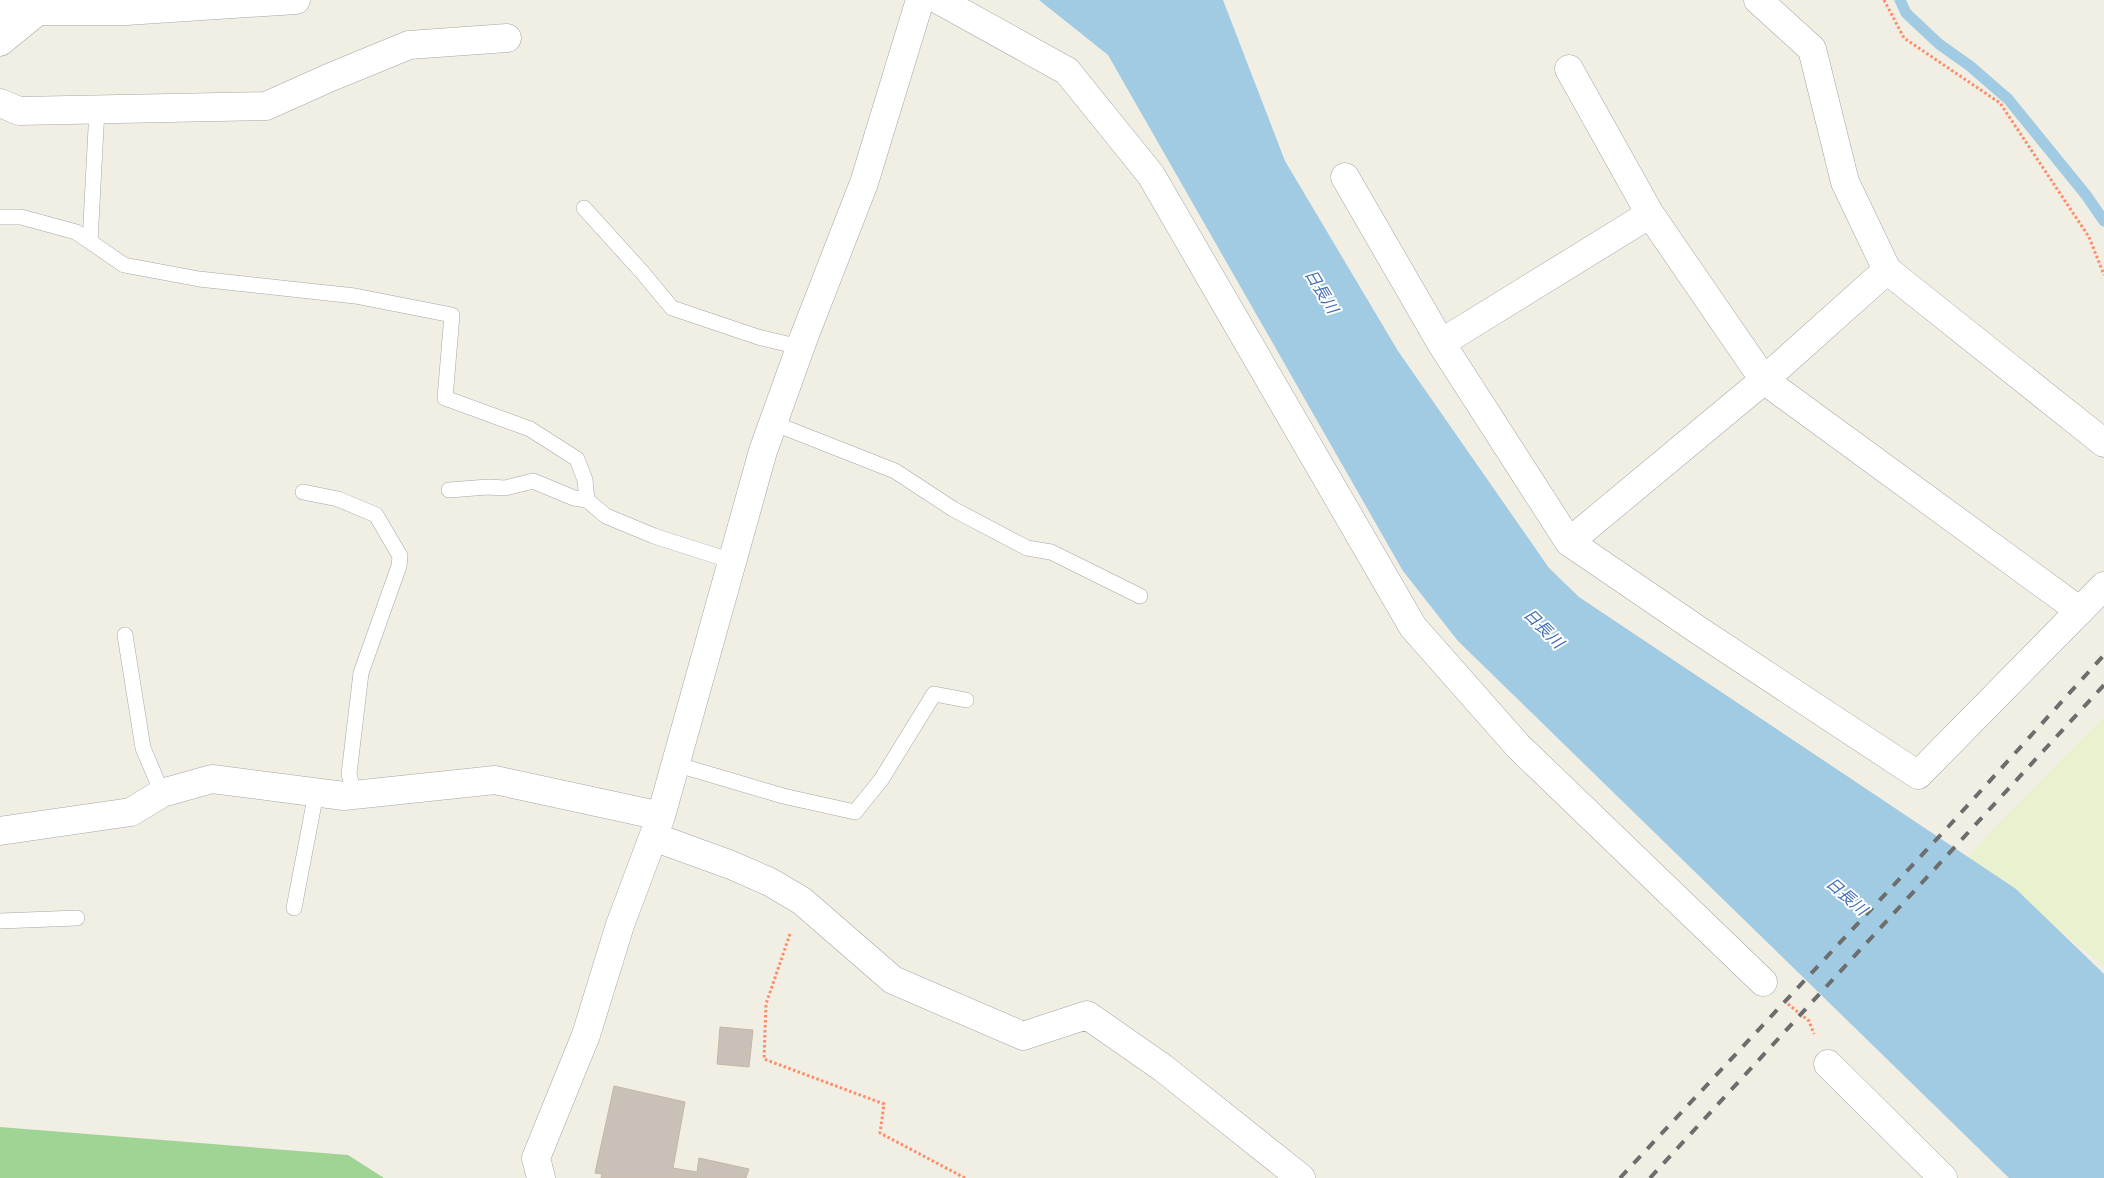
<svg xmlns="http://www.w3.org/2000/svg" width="2104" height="1178" font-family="'Open Sans','Noto Sans JP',sans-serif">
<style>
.farmland{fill:#eaf1ce}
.forest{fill:#9fd495}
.water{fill:#a1cbe2}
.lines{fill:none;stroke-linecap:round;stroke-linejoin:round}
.stream{stroke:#a1cbe2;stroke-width:11}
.building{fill:#c9c1b7;stroke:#c4b7a5}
.service-casing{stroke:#a6a6a6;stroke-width:16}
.minor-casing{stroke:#a6a6a6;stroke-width:29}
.path{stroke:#ff8b67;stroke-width:3;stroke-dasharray:2.5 2.5;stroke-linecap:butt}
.service{stroke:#fff;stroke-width:15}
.minor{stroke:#fff;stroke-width:28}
.rail{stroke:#6d6d6d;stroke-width:4;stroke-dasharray:10 10;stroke-linecap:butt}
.labels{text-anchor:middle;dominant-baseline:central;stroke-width:4;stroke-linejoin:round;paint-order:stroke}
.water-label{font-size:16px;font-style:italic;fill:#426eb8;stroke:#fff}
</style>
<rect width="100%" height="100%" fill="#f1eee4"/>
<path class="farmland" d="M2104,717V966L1967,856Z"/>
<path class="forest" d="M0,1127L348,1155L384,1178H0Z"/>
<path class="water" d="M1039,0H1223L1285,161L1398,351L1549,568L1579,597L2016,889L2104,974V1178H2009L1458,641L1403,571L1108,55Z"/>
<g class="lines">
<path class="stream" d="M1900,0L1906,13L1939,44L1970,66L2008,99L2086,195L2104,221"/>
</g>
<path class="building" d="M720,1027L753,1030L749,1067L717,1064Z
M614,1086L685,1102L673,1168L697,1172L699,1158L749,1169L746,1178H601L602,1174L595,1173Z"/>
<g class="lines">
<g class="service-casing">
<path id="service" d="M584,208L642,272L672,308L758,337L800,347
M0,217H21L76,232L124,265L199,279L355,296L452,315L445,398L530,429L577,459L585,480L587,500L606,516L654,536L732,561
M90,242L97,109
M773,423L895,471L953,509L1027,548L1051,552L1140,596
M449,490L488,487L505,488L533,481L574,498L587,500
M303,492L338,499L376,515L400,556L399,566L361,673L349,774L354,795
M125,635L143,748L162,793
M675,764L783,796L855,812L881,780L934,694L966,700
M294,908L316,793
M0,921L77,918"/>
</g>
<g class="minor-casing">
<path id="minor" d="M939,0L1067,71L1151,175L1413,627L1518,746L1763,982
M1758,0L1812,49L1845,182L1887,270L2104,443
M0,11H38
M0,42L38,11H126L296,0
M1569,69L1650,214L1764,380L2080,611
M0,103L19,111L266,106L331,77L409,45L507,38
M1345,177L1441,343L1569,542L1701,632L1918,775L2104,586
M1441,343L1650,214
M1569,542L1764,380L1887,270
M0,831L131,812L162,793L212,779L344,796L495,780L661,816
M654,837L731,865L770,882L802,901L893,980L1023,1036L1087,1015L1163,1068L1301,1178
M1828,1064L1943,1178
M541,1178L536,1158L586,1035L620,925L661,816L763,451L804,337L864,183L920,0"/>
</g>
<path class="path" d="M1884,0L1904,38L2000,103L2089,237L2104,275
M790,934L766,1004L764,1059L884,1104L880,1133L965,1178
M1788,1004L1809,1021L1814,1034"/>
<use href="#service" class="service"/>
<use href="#minor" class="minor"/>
<path class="rail" d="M1620,1178L1948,827L2104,655
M1650,1178L2104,685"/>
</g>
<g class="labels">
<g class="water-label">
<text transform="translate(1322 291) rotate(59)">日長川</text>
<text transform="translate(1544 628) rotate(45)">日長川</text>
<text transform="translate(1847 896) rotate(41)">日長川</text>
</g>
</g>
</svg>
